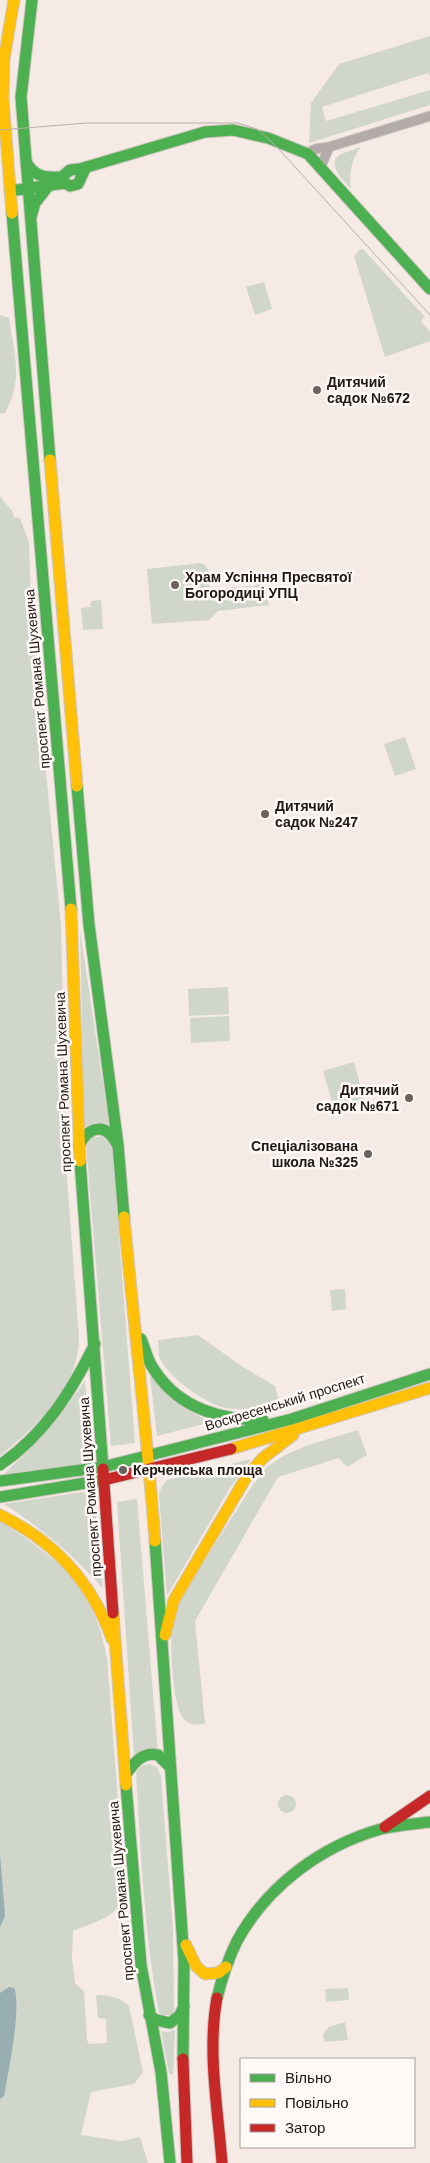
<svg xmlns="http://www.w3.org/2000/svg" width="430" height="2163" font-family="Helvetica,sans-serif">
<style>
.green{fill:#d1d6ca}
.water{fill:#97aeb3}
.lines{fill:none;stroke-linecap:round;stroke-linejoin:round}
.street-casing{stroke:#cec5c1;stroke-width:11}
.fast-casing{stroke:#cec5c1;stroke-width:13}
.slow-casing{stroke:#cec5c1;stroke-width:13}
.jam-casing{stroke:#cec5c1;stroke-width:13}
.street{stroke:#b2abaa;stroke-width:9}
.fast{stroke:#4caf50;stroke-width:11}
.slow{stroke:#ffc107;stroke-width:11}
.jam{stroke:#c62828;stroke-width:11}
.tram{stroke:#b6aeab;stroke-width:1}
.poi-dot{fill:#6c625c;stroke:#fef8f6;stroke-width:2}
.labels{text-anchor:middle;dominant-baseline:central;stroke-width:5;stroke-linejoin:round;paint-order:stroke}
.poi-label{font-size:14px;font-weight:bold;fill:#211813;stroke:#fef8f6;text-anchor:start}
.street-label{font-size:14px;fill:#211813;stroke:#fef8f6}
</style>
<rect width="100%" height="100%" fill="#f6eae5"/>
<path class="green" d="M430,36V77L428,73L322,107L326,121L430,90V105L309,143L311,103L339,64Z
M361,147C351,160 349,173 351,189C343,179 333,173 335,159L341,154Z
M362,248L425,317L421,321L430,332V341L385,357L354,256Z
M264,282L272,309L255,315L246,287Z
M0,315L9,318C14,353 24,380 5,413L0,414Z
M0,496L12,511L14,517L20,518L29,542L32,630L61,925L67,1178L79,1337C79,1388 37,1425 0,1456Z
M201,563L205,565L208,569L210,589L256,586L254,576H258L262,579L269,605L218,611L209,620L152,624L147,569Z
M101,600L103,629L83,630L81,608L90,607L91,601Z
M405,737L416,769L395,776L384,744Z
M80,930L109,1124L96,1122L84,1127Z
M228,987L229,1014L189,1016L188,989Z
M229,1016L230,1041L191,1043L190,1018Z
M354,1062L365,1103L335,1111L323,1071Z
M103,1136L112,1145L135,1443L111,1446L86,1144L91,1138Z
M345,1289L346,1309L332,1311L330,1290Z
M198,1335L243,1367L275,1386L279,1402C261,1407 245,1411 226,1408C204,1403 167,1377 159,1356C158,1352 159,1345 158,1340Z
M150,1376L194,1414L211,1422L157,1436Z
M85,1381L92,1455L86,1463L4,1474C34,1446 62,1415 85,1381Z
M358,1430L367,1455L347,1467L339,1458L278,1477L195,1621L205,1724C197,1725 189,1725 183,1718C172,1704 170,1643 172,1625C173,1617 176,1610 178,1602L252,1486L267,1467L283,1456L308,1445Z
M251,1459L228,1491L167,1596L159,1495L161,1488L167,1480Z
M83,1492L94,1498L103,1589C74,1555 41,1528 4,1504Z
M137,1499L158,1752L134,1755L117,1502Z
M0,1521C59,1560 94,1585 107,1658L125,1890C120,1918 96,1921 73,1931L72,1959L75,1983L84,1991L87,2040L89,2044L107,2043L106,2019L98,2018L96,1995C109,1995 120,1997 129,2006L143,2072L134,2084L91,2092L81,2135L121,2141L140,2137L148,2163H0Z
M149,1764L157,1767L161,1776L173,1930L174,2010L172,2015H160L159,2013C144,1933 141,1853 136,1773L141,1766Z
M278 1804a9 9 0 1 1 18 0a9 9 0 1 1-18 0Z
M348,1988L349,2000L326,2002L325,1989Z
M345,2022L348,2040L325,2042L323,2034L329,2027Z
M175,2030L173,2075L169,2073L161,2031L168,2032Z"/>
<path class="water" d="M0,1854L5,1916L0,1927Z
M9,1987L14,1988C22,2004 8,2075 4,2096L0,2099V1993Z"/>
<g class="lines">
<g class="street-casing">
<path id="street" d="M308,154C313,148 321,148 329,147L430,116
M321,170L322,164L329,147"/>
</g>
<g class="fast-casing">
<path id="fast" d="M32,0L21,97L50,460
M26,162C34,176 44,178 59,177
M64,175L70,170L80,169L205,132L233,130L268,138L308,154L430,289
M65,183L70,186L78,184L86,167
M10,191L65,183
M12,213L71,909
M31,217L35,203L49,185
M77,786L89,925L118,1145L124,1217
M79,1145C90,1125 106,1123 117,1144
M80,1161L103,1469
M141,1339C145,1348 147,1359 153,1368C177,1407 219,1420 263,1420
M0,1465C45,1434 71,1392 95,1344
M103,1467L292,1419L430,1374
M0,1481L103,1467
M0,1497L104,1480
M155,1541L184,1961L183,2059
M126,1774C134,1763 143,1751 158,1755L170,1767
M126,1785L141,1965L161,2072L170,2163
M217,1998C222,1978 228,1959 237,1941C267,1886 321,1846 381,1829C397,1825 414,1824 430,1822
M149,2015L156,2020L170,2023L180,2015L184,2006"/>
</g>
<g class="slow-casing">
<path id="slow" d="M12,213L3,99L4,59L14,0
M50,460L77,786
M71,909L80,1161
M124,1217C134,1325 147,1433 155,1541
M231,1449L430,1388
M0,1515C54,1541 92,1582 112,1639
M113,1613L126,1785
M165,1635L174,1600L247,1476L263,1458L293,1435
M186,1945L196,1966L205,1974L218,1973L226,1967"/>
</g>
<g class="jam-casing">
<path id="jam" d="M103,1469L113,1613
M104,1480L231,1449
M385,1827L430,1796
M217,1998C207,2052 218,2109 222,2163
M183,2059L187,2163"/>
</g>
<use href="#street" class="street"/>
<use href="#fast" class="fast"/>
<use href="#slow" class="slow"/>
<use href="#jam" class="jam"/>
<path class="tram" d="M0,130L87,123H238L257,129L276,146L430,315"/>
</g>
<g class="poi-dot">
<circle cx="317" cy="390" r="5"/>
<circle cx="175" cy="585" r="5"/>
<circle cx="265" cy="814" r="5"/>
<circle cx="409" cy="1098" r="5"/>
<circle cx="368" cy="1154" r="5"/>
<circle cx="123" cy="1470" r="5"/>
</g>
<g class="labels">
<g class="poi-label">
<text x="327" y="382">Дитячий<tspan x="327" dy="16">садок №672</tspan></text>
<text x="185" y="577">Храм Успіння Пресвятої<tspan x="185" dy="16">Богородиці УПЦ</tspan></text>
<text x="275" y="806">Дитячий<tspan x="275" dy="16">садок №247</tspan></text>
<text x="399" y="1090" text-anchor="end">Дитячий<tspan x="399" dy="16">садок №671</tspan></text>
<text x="358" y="1146" text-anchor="end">Спеціалізована<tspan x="358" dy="16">школа №325</tspan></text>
<text x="133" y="1470">Керченська площа</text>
</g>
<g class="street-label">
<text transform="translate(37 679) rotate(-95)">проспект Романа Шухевича</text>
<text transform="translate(63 1082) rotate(-92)">проспект Романа Шухевича</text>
<text transform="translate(285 1402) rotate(-17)">Воскресенський проспект</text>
<text transform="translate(90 1487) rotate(-94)">проспект Романа Шухевича</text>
<text transform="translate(121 1891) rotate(-95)">проспект Романа Шухевича</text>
</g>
</g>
<rect x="240" y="2058" width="175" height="90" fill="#fef8f6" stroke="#a69e9b"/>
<rect x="250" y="2074" width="25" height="8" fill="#4caf50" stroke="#a69e9b"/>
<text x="285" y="2083" font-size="15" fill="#211813">Вільно</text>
<rect x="250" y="2099" width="25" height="8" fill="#ffc107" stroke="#a69e9b"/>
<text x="285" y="2108" font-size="15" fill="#211813">Повільно</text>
<rect x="250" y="2124" width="25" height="8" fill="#c62828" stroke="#a69e9b"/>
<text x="285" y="2133" font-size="15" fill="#211813">Затор</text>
</svg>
